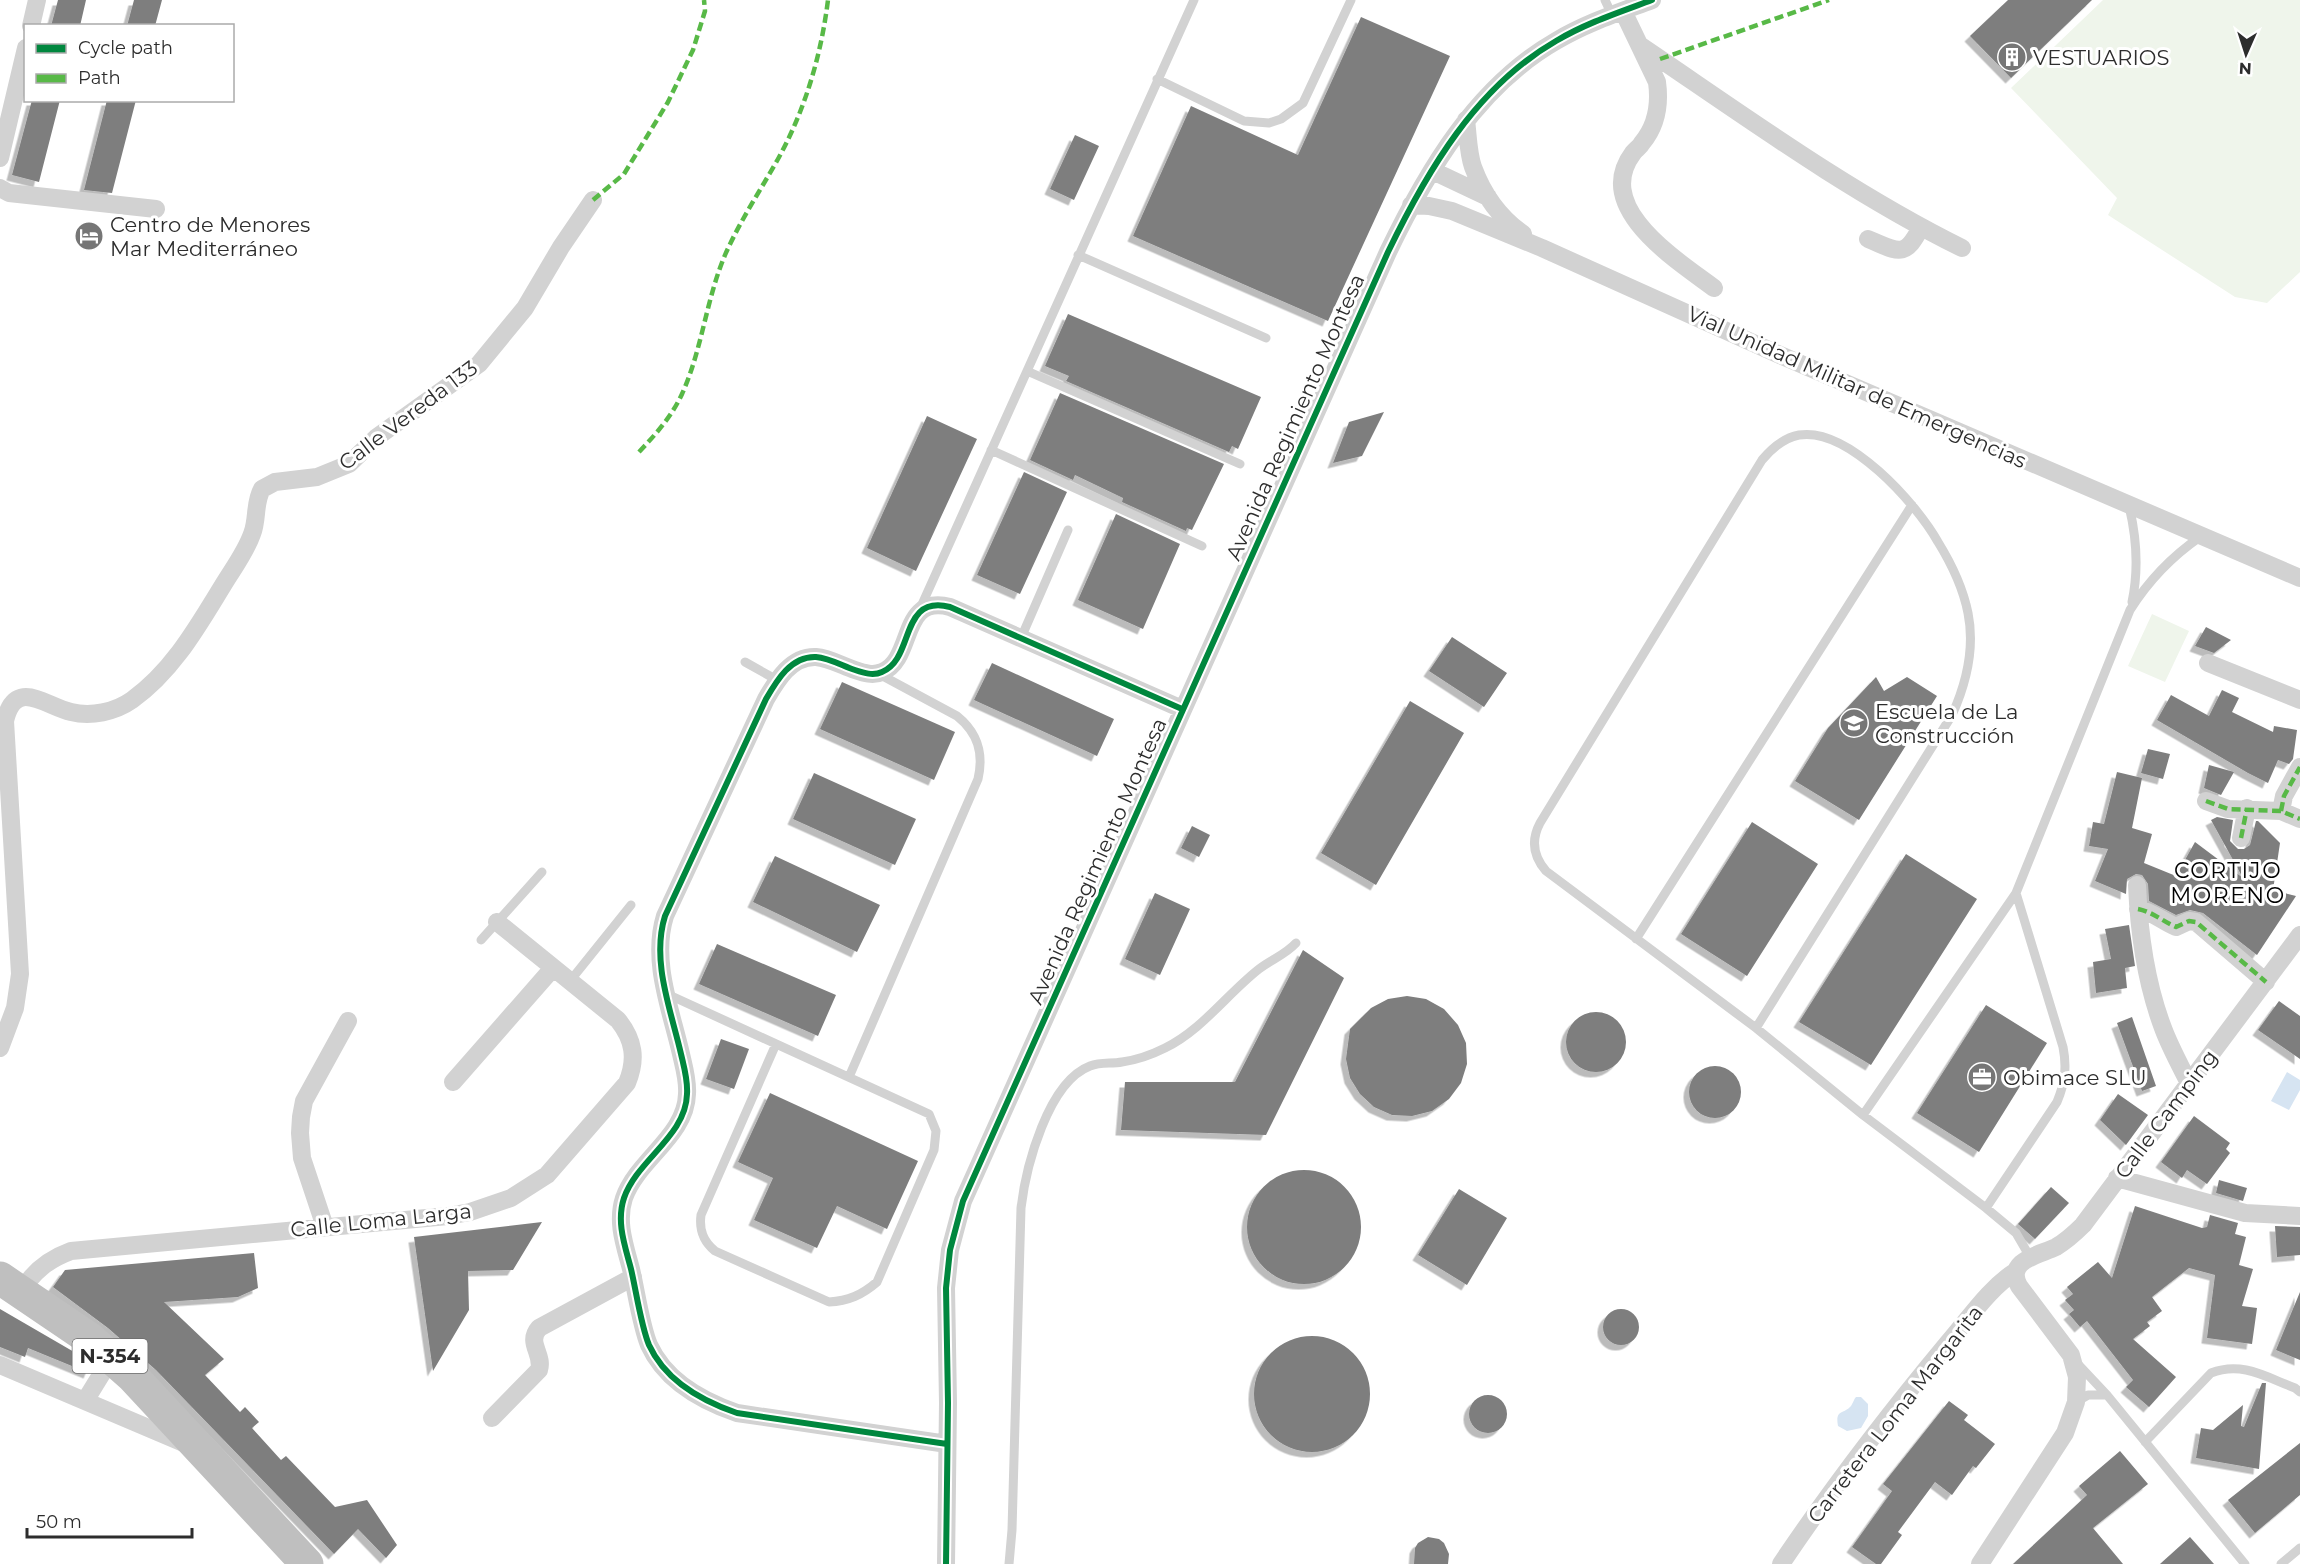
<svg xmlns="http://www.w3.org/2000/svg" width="2300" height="1564" font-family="Montserrat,sans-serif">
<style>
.green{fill:#eff5eb}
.water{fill:#d6e4f2}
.building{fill:#7e7e7e;filter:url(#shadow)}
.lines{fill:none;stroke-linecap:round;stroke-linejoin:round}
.lane{stroke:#d2d2d2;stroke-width:9}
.street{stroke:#d2d2d2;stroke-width:18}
.highway{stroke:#bfbfbf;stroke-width:33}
.quiet{stroke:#58b947;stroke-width:4.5;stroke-dasharray:9 4.5;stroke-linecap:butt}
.cycleway-casing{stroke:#fff;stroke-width:10}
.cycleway{stroke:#00873e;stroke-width:6}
.labels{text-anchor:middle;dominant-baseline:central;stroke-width:6;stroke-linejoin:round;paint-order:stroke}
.shield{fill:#fff;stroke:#6c6c6c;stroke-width:1.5}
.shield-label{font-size:20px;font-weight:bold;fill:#2d2d2d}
.poi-label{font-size:21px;fill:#2d2d2d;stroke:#fff;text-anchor:start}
.street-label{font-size:21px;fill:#2d2d2d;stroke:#fff}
.neighbourhood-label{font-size:22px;letter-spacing:1.5px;fill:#000;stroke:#fff}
</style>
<defs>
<filter id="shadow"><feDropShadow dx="-5.5" dy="5.5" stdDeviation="0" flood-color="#0004"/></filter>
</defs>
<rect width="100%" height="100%" fill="#fff"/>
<path class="green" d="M2103,0H2300V272L2267,303L2235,297L2108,215L2117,198L2011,88Z
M2152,614L2189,631L2165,682L2128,666Z"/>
<path class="water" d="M2287,1072L2300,1080V1090L2289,1110L2271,1101Z
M1856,1397H1861L1868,1404V1416L1861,1428L1847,1431L1838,1426C1835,1409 1843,1415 1851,1406C1853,1403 1854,1399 1856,1397Z"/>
<path class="building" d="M58,0H86L80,26H51Z
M134,0H162L155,26H127Z
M2008,0H2092L2011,78L1970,36Z
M1361,17L1450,56L1328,321L1133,236L1191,106L1298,155Z
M32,100H60L39,182L12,175Z
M107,100H136L112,193L84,190Z
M1075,135L1099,146L1074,200L1050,189Z
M1068,314L1261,397L1238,449L1232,446L1229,452L1066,381L1069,376L1045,366Z
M1060,393L1224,464L1192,530L1187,528L1186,531L1122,502L1123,498L1075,475L1073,480L1030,460Z
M1384,412L1362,456L1333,463L1349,422Z
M927,416L977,439L916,571L867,548Z
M1024,472L1067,492L1020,594L977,575Z
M1116,514L1180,544L1143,629L1078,600Z
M2206,627L2231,640L2214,653L2195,646Z
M1452,637L1507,673L1484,707L1429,671Z
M992,663L1114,719L1097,756L974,700Z
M1876,677L1884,691L1907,677L1937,696L1859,820L1795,781L1828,728Z
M842,682L955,732L934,780L820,729Z
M2222,690L2239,698L2232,712L2273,732L2274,726L2297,730L2293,759L2289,764L2278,760L2268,783L2248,773L2157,720L2171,695L2209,716Z
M1410,701L1464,733L1376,885L1321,853Z
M2148,749L2170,754L2163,779L2141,773Z
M2209,765L2234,772L2221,795L2204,788Z
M2117,772L2142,778L2132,828L2152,834L2144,863L2176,876L2195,842L2243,878L2211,820L2217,817L2233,820L2230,841L2238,849H2244L2250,845L2256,821H2258L2280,843L2273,890L2296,896L2257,955L2203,913L2190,910L2176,915L2149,901L2148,884L2142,875L2136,874L2127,879L2126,894L2095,881L2108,849L2089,846L2093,822L2104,824Z
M814,773L916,819L895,865L793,819Z
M1752,822L1818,864L1747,976L1681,934Z
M1192,826L1210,835L1199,857L1181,848Z
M1906,854L1977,899L1871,1065L1799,1022Z
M775,856L880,905L857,952L753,902Z
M1155,893L1190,909L1160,975L1125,959Z
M2129,925L2135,966L2125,968L2127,988L2096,993L2093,962L2111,959L2105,929Z
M717,944L836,995L818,1036L699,984Z
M1303,950L1344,978L1266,1135L1121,1130L1125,1082H1235Z
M1407,996L1426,999L1444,1009L1458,1025L1466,1043L1467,1064L1461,1083L1449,1099L1432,1111L1412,1116L1392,1115L1374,1107L1360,1094L1350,1078L1346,1059L1350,1029L1371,1008L1388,999Z
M2279,1001L2300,1016V1059L2258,1030Z
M1986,1005L2047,1043L1979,1152L1917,1113Z
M1566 1042a30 30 0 1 1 60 0a30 30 0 1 1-60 0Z
M2132,1017L2156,1086L2142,1091L2117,1023Z
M721,1039L749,1049L734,1089L706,1079Z
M1689 1092a26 26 0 1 1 52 0a26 26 0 1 1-52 0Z
M770,1093L918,1161L887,1229L837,1206L817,1248L754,1220L773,1178L738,1162Z
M2118,1094L2148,1115L2126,1145L2100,1120Z
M2194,1116L2230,1143L2226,1149L2230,1153L2207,1184L2187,1170L2182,1178L2161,1162Z
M1247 1227a57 57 0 1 1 114 0a57 57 0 1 1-114 0Z
M2219,1180L2247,1188L2243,1201L2216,1193Z
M2051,1187L2069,1203L2035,1239L2018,1224Z
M1459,1189L1507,1218L1467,1285L1418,1255Z
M2135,1206L2202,1228L2207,1227L2210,1215L2238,1223L2235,1234L2246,1237L2239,1265L2253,1269L2242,1306L2257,1308L2252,1344L2207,1338L2215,1275L2189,1268L2152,1297L2162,1311L2147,1322L2150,1326L2133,1339L2176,1377L2149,1407L2126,1387L2133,1380L2087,1321L2080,1327L2069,1314L2074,1310L2065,1300L2073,1294L2067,1287L2098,1262L2112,1278Z
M542,1222L513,1270L468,1271L469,1310L433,1371L414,1237Z
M2275,1226L2300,1227V1255L2277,1257Z
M254,1253L258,1288L238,1297L164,1302L224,1359L205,1375L240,1412L245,1407L259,1422L252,1428L281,1460L286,1456L335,1507L367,1500L397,1545L386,1558L358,1529L334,1554L156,1370L108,1328L53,1287L65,1270Z
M2300,1292V1360L2276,1350Z
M0,1309L81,1356L92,1366L89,1373L28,1348L25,1357L0,1347Z
M1603 1327a18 18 0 1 1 36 0a18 18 0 1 1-36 0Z
M1254 1394a58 58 0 1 1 116 0a58 58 0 1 1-116 0Z
M2262,1383H2266L2259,1469L2196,1458L2201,1428L2213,1430L2243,1405L2241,1426L2244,1427Z
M1469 1414a19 19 0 1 1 38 0a19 19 0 1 1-38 0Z
M1949,1401L1968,1415L1964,1420L1995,1444L1976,1468L1973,1466L1952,1495L1935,1482L1898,1532L1902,1535L1881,1564H1876L1852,1547L1892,1491L1883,1484Z
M2300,1443V1495L2255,1533L2228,1500Z
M2120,1451L2148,1484L2093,1528L2123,1564H2013L2087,1495L2079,1486Z
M1428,1537L1439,1539L1444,1543L1449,1554L1448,1564H1414L1415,1548L1418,1543Z
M2190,1537L2214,1564H2160Z"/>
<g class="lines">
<path class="lane" d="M1605,0L1612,15
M1157,79L1244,121L1269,123L1281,119L1303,103L1351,0
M1078,255L1266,338
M1027,371L1240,464
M991,450L1202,546
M2129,506C2137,539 2139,569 2132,602
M919,611L1194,0
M1021,638L1068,530
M745,662L777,680
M1636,939L1912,505
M481,940L542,872
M570,981L631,905
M667,994L929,1114L936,1131L934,1150L877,1282C862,1295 848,1301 829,1302L715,1251C703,1241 699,1230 701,1215L776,1044
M1756,1028L1952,715C1966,684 1975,648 1968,613C1963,588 1951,563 1938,542C1916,503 1848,427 1799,435C1783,438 1772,448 1762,460L1540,823C1531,840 1533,856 1546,871L1756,1028L1863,1115L1986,1208L2016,1233L2030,1257
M849,1077L978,779C984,753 978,733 957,716L879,674
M1863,1115L2016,893L2130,610C2149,580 2171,557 2200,537
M1986,1208L2057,1102C2065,1083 2067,1067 2063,1047L2016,893
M2076,1362L2107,1395L2245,1564
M2076,1402L2088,1395H2107
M2145,1442L2211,1373C2242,1361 2266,1377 2295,1388L2300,1392
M1009,1564L1012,1530L1021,1208C1026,1166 1048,1082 1090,1066C1101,1062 1111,1064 1122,1062C1137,1060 1151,1055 1165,1048C1202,1030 1227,994 1259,969C1272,959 1285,955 1296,943
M2281,1564L2300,1548"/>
<path class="street" d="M1623,11L1657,82C1660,104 1657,125 1642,143C1640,147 1636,149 1633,153C1592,208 1677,260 1714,288
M31,26L37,0
M1641,46C1746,117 1849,192 1962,248
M1466,120C1468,135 1468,153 1473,167C1483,194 1500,218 1523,234
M0,158L26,48
M1433,171L1488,197
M0,188L9,193L156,209
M1411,205L1429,206L1452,211L1542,248L1780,355L2300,578
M1868,239C1898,251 1904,260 1921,227
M2208,663L2300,700
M2206,801L2228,809L2281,811L2300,819
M2281,811L2284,796L2300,767
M2241,838L2247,808
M2137,885C2139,933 2146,983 2163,1028C2170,1047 2180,1065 2189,1083
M2138,909C2153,912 2162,921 2176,927L2189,921L2196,922L2266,982
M0,1048L15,1008L20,974L5,721C15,677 45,706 71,712C91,717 115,712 132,700C174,670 199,624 225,582C235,566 246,551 252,534C258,519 254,503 262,489L275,482L317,477L349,464L377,437L479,364L525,308L561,247L593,200
M453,1082L553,968
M2117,1178L2245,1213L2300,1216
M325,1227L302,1158L300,1133L301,1117L304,1101L348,1021
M21,1292C33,1271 49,1259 71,1251L448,1216L470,1212L511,1198L547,1175L627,1083C637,1059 634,1040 618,1020L497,922
M0,1365L186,1444
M85,1401L112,1357
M492,1418L539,1370C544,1354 526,1343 539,1328L633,1277
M947,1444L737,1413C702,1401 665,1380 649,1345C641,1326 636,1290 631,1269C625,1246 616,1222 624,1198C637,1160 686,1136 687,1094C688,1080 684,1067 681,1054C671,1010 651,961 665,916L766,699C777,680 791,656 816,657C829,658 843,666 855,670C864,673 873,676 882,672C915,659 899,594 950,607L1182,709
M946,1564L948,1403L946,1288L950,1250L963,1201L1388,252C1427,171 1476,87 1556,41C1586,23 1620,12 1652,0
M1781,1564C1832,1488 1888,1415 1947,1344C1969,1319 1988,1289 2016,1271
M1980,1564L2065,1433L2076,1402L2077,1377L2071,1355L2019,1286C2005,1260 2040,1255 2056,1247C2066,1241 2074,1234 2083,1225L2300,935"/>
<path class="highway" d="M0,1278L90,1339L133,1377L307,1564"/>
<path class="quiet" d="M1660,59L1829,0
M593,200L624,174L668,102L693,50L705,11L704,0
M639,452C656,434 672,416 682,394C702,350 706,300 725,255C740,221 760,191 778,159C805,110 821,56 828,0
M2206,801L2228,809L2281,811L2300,819
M2281,811L2284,796L2300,767
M2241,838L2247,808
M2138,909C2153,912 2162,921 2176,927L2189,921L2196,922L2266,982"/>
<g class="cycleway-casing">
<path id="cycleway" d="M947,1444L737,1413C702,1401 665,1380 649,1345C641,1326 636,1290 631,1269C625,1246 616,1222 624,1198C637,1160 686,1136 687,1094C688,1080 684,1067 681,1054C671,1010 651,961 665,916L766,699C777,680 791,656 816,657C829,658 843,666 855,670C864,673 873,676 882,672C915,659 899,594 950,607L1182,709
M946,1564L948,1403L946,1288L950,1250L963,1201L1388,252C1427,171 1476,87 1556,41C1586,23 1620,12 1652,0"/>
</g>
<use href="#cycleway" class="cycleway"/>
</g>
<defs>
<g id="building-disc" transform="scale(1.5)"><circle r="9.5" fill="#767676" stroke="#fff"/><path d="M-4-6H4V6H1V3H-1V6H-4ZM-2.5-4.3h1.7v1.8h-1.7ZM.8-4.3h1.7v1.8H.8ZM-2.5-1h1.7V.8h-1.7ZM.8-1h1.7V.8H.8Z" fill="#fff"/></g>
<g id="hotel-disc" transform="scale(1.5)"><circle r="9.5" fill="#767676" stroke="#fff"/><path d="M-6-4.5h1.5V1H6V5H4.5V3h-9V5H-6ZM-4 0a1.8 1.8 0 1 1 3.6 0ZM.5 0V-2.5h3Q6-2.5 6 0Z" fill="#fff"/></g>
<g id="school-disc" transform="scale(1.5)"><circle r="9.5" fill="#767676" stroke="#fff"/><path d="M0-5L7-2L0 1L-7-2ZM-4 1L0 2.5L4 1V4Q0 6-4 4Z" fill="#fff"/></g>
<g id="office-disc" transform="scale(1.5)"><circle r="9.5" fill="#767676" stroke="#fff"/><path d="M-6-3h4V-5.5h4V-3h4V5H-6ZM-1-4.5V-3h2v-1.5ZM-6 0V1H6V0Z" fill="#fff"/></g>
</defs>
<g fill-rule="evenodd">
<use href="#building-disc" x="2012" y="57"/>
<use href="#hotel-disc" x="89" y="236"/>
<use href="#school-disc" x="1854" y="723"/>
<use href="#office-disc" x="1982" y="1077"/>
</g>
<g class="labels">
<rect class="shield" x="72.5" y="1339" width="75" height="34" rx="4.5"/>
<g class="shield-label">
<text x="110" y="1356">N-354</text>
</g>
<g class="poi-label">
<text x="2033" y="57">VESTUARIOS</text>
<text x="110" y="224">Centro de Menores<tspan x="110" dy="24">Mar Mediterráneo</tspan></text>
<text x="1875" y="711">Escuela de La<tspan x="1875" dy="24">Construcción</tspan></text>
<text x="2003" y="1077">Obimace SLU</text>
</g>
<g class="street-label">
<text transform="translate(1857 387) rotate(24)">Vial Unidad Militar de Emergencias</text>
<text transform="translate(408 415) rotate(-37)">Calle Vereda 133</text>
<text transform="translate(1295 417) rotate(-66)">Avenida Regimiento Montesa</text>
<text transform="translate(1097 861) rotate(-66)">Avenida Regimiento Montesa</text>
<text transform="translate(2166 1114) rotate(-53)">Calle Camping</text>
<text transform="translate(381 1220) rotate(-6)">Calle Loma Larga</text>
<text transform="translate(1895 1414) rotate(-52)">Carretera Loma Margarita</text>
</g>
<g class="neighbourhood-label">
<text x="2228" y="870">CORTIJO<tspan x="2228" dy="25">MORENO</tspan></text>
</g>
</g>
<rect x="24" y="24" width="210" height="78" fill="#ffffff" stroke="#ababab" stroke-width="1.5"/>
<rect x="36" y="44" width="30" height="9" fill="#00873e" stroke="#ababab" stroke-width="1.5"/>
<text x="78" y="54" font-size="18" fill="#2d2d2d">Cycle path</text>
<rect x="36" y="74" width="30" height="9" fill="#58b947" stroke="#ababab" stroke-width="1.5"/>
<text x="78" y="84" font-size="18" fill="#2d2d2d">Path</text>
<g transform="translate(2246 54) rotate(183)" stroke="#ffffff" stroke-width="4.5" paint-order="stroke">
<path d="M0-4.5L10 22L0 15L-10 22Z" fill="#2d2d2d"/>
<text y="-9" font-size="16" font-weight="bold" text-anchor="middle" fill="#2d2d2d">N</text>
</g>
<path d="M27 1528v9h165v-9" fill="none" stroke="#2d2d2d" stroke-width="3"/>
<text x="36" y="1528" font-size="18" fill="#2d2d2d" stroke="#ffffff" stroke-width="4.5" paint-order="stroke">50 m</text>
</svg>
